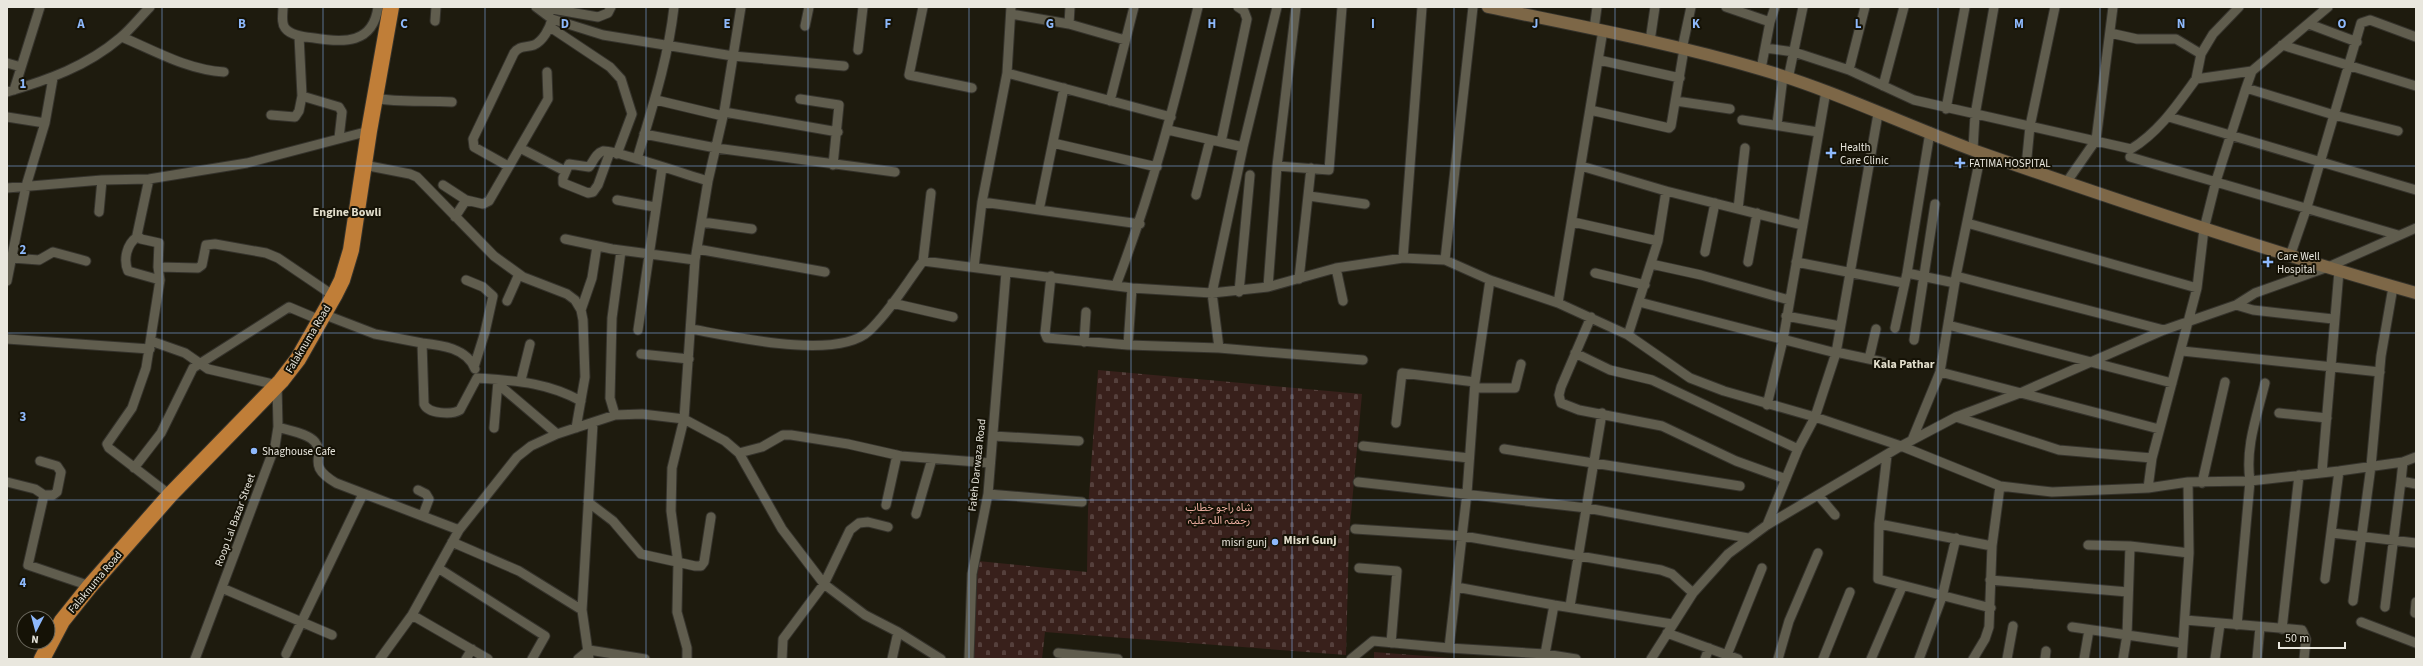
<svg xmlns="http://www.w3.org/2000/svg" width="2423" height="666" font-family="'Source Sans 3','Noto Sans Arabic',sans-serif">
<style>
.cemetery{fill:url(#cemetery-stones)}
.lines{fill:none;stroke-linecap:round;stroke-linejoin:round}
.street-casing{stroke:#35332c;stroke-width:11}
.secondary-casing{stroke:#35332c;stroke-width:14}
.highway-casing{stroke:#35332c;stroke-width:18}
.street{stroke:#605d4e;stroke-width:9}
.secondary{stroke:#7d6747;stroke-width:12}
.highway{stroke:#c07e38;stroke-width:16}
.grid{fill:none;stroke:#8eb9fc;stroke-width:1;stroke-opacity:0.55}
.poi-dot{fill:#8eb9fc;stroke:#151206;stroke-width:1.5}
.labels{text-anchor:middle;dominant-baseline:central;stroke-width:4;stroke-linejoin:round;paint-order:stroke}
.poi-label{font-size:11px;fill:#e9e7de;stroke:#151206;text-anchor:start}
.street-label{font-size:11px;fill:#e9e7de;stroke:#151206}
.park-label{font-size:11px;fill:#ebada0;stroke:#151206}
.neighbourhood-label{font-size:12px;font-weight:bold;fill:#e2decc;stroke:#151206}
.grid-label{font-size:13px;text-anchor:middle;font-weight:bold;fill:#8eb9fc;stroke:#151206;stroke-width:4;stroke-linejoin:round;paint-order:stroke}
</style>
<defs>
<pattern id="cemetery-stones" width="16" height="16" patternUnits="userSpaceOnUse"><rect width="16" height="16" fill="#38201b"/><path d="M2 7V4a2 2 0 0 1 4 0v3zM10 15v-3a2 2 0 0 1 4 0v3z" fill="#55403c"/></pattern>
</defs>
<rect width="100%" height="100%" fill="#1e1b0e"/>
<path class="cemetery" d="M1098,370L1362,394L1349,536L1346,655L1045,632L1042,659H973L978,561L1087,572L1088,509Z
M1374,652L1464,659H1374Z"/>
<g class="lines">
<g class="street-casing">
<path id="street" d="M283,7C283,14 281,23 285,28C291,36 305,37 314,38C344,43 373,44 378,7
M536,7L552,19L603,35L733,56L844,66
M541,7L598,17L608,13L611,7
M923,7L909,75L972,88
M1726,7L1770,22
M1011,14L1069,24L1070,7
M435,21L436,7
M1069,24L1125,40
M2309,24L2357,42
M805,26L809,7
M550,27L610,67L621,79L632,114L617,154
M1594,29L1597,7
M2110,33L2137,39H2176L2201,54
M299,36L302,96L339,107L342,112L339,138
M122,37C155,51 188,70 224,72
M1650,41L1655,7
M2282,45L2416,86
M1765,48L1794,52L1849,70L1914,100L2131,149C2159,132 2177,105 2196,79L2252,71
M1682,49L1691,7
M858,50L863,7
M1599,60L1680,78
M7,63L21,67
M1761,69L1770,22L1775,7
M1849,70L1865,7
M1007,73L1171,117
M1788,79L1803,7
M2196,79L2201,54L2213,34L2239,7
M1883,86L1904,7
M2246,88L2334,115L2398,131
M14,90L40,7
M7,92C48,80 87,66 120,38C131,29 140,17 150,7
M374,98C400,103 426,100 452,102
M800,99L839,105L833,165
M656,100L723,116
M1110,101L1134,7
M1676,101L1730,109
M1946,109L1965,7
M1590,110L1669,128L1671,126L1684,49
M724,112L838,132
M271,115L295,117L299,111L302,96
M7,117L45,123
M2169,117L2416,190
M1742,120L1818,132
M1777,124L1783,77
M1168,130L1243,147
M644,134L716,148L895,172
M1221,142L1247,19L1244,11L1238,7
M1053,143L1157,167
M520,148L565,171
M1973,149L1975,115L1994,7
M610,152L598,185L593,192L588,193L563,183V178L569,164L589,167C593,162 596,153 603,151C612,149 693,177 708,181
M2130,157L2398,235
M637,159C652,108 668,60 674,7
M364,165L410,174L417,177L494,256L523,277L567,294L575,300L581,310L583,320L585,377L576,428
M508,166L474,147L473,139L514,53C520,45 525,48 534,45C543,41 550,28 552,19
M1277,166L1329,170L1342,7
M1581,166L1666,191L1802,225
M2026,167L2030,126L2055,7
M149,179L137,235L141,239L159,243L158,267L160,280L146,368L132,408L107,444L109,448L170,495
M2066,183L2096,140L2113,7
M443,185L466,200
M7,188L102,180L149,179L247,163L369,131
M1196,195L1210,140
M1309,196L1365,204
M617,200L655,207
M982,202L1039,210L1064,88
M1738,209L1745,148
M1039,210L1140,224
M99,212L102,180
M455,217L466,200L483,204L489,201L548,99L547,72
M702,222L752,229
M1573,222L1658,241L1628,335
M1967,223L2197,288
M137,237C127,244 123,259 128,271L160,280
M565,239L612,249L695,260
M1658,241L1666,191
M697,249L825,272
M1705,252L1715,203
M2290,256L2307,207L2361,23L2370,20L2416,37
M12,258L39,260L53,252L86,261
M1403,258L1422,7
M1445,260L1473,7
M923,261L931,193
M1748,262L1757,213
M1796,262L1904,283
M1651,264L1701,275L1789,300
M158,267L198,268L202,265L206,245L215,244L266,253L278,258L334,296
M974,267L982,202L1007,73L1011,7
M1336,268L1343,301
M1595,273L1645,285
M1907,273L1955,283
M1051,276L1045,333L1047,338L1128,345
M1956,276L2164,330
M1299,279L1311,168
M466,280L483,287L493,296L485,332L474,367
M1490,280L1475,382L1467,493L1449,648L1545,654L1576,659
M7,281L26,186L45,123L53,78
M1116,285C1151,195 1175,102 1198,7
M1268,287L1277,166L1296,7
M1132,288L1128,345L1219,348L1363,360
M1239,292L1250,175
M507,301L519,274
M1639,302L1836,353
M892,303L953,317
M1558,303L1603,30
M2236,305L2253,310L2333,319
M581,310L592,278L597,246
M323,314L375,334L422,343L424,404C428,414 452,415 460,410L477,378C516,381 546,382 581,401
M1786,316L1840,326
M1591,317L1561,387L1559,395L1561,403L1579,410L1662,426L1736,461L1786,479
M1948,325L2172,383
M1895,328L1907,273L1930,132
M691,329C730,336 837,361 869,331C890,311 906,284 923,261L1132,288L1212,293L1268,287L1336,268L1403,258L1445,260L1490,280L1558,303L1628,335L1690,378L1724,391L1815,417L1901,446L2000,486L2052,492L2148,488L2188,482L2250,481L2339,471L2403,462L2416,457
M638,330L662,168
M7,339L150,349
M1914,340L1935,204
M151,341L185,353L208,369L277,385L278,427L275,446L195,659
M1084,342L1086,312
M422,343C441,345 467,348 475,369
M1219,348L1212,293L1243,147L1277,7
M2182,351L2380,372
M1836,352L1883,362
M1575,353L1610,370L1652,380L1798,449L1815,417L1836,353L1878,114
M641,354L689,359
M1869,359L1876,329
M1940,372L2159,429
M521,380L530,344
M498,384L557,434
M1475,388H1515L1521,364
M1767,405L1783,340L1826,91
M2279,413L2327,418
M615,415L610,398L612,318L621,251
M1956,417L2059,450L2152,458
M1396,423L1402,373L1475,382
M278,427C289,431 308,433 315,442C327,457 304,464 336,483L459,530
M494,428L498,381
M993,436L1079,441
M1912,440L1940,372L1956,276L1981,153
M1363,446L1469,458
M1504,449L1740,486
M739,453L762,447L783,435H791L848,444L901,456L990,463
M1887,455L1879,524L1878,579L1991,608
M40,461L57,466L61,472L57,492L53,495H44
M2403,462L2401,481L2416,484
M134,468L161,433L193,368L289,307L320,320
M2322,472L2339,271
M7,482L35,489L44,495L28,565L90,586
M1358,482L1587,508L1748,538
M2202,483L2225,382
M2148,488L2152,458L2197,288L2204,229L2216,181L2246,88L2252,71L2328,7
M418,490L426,494L429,499L423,515
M988,494L1082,502
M1819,496L1835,515
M588,502L613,521L641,554L695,566H701L704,562L711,517
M886,505L897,455
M916,514L932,459
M1879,524L1992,546
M1767,525L1798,449
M1355,529L1463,536L1661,570L1672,574L1693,593
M2332,533L2416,543
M452,542L519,571L582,610
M2088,545L2130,546L2189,553
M438,568L545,636L532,659
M1359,568L1397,571L1391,643
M2325,579L2339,471
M1990,580L2128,592
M1456,587L1554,605
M222,588L332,635
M2353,601L2371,466L2381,356L2393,287
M1570,606L1602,413
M2385,607L2401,481
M2415,613L2416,602
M412,615L488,659
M2185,620L2302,630L2306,639L2304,659
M2361,622L2416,643
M2237,625L2250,481C2245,447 2257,416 2265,383
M2072,627L2182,643
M2282,629L2299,475
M1667,633L1738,659
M1058,653L1118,659
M286,654L363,494
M1545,654L1554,605L1672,624
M1727,655L1762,568
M380,659L412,615L459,530L517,457L531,446L557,434L615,415L642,414L684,419L725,441L739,453L782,529L824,584L865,615L898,632L941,659
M466,659L472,649
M578,659L589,650L645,659
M589,659L582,610L593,423
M687,659V648L677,612L678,563L671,511L672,468L684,419L695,260L708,181L724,112L741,7
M782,659L783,639L824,584L850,530L859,523L868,522L888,527
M892,659L898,632
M969,659L972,574L988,494L1006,272
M1351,659L1373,641L1449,648
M1651,659L1693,593L1728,554L1767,525L1901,446L1956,417L2020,393L2164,330L2236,305L2255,293L2328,267L2416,228
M1705,659L1709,648
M1778,659L1789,621L1818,553
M1823,659L1850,592
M1871,659L1902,587
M1919,659L1942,597L1956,538
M1973,659L1985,639L1989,627L1992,546L2000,486
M2007,659L2013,626
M2045,659L2046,651
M2084,659L2089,630
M2123,659L2127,635L2130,546
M2182,659L2189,553L2188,482
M2215,659L2220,624
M2257,659L2260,627"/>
</g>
<g class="secondary-casing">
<path id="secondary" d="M1488,7C1579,26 1671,43 1760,69C1836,91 1909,127 1984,154C2127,204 2270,252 2416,293"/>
</g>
<g class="highway-casing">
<path id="highway" d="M42,659L62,621L90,586L170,495L281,381L298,359L335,294L342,280L351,250L369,131L391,7"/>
</g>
<use href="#street" class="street"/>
<use href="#secondary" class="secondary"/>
<use href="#highway" class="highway"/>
</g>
<path class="grid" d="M162,7V659M323,7V659M485,7V659M646,7V659M808,7V659M969,7V659M1131,7V659M1292,7V659M1454,7V659M1615,7V659M1777,7V659M1938,7V659M2100,7V659M2261,7V659M7,166H2416M7,333H2416M7,500H2416"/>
<g class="poi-dot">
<path d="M1829 147h4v4h4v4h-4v4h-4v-4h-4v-4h4z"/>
<path d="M1958 157h4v4h4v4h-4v4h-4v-4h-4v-4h4z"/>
<path d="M2266 256h4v4h4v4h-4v4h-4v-4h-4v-4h4z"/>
<circle cx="254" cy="451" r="4"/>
<circle cx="1275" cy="542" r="4"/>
</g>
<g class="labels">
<g class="poi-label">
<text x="1840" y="147">Health<tspan x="1840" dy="13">Care Clinic</tspan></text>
<text x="1969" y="163">FATIMA HOSPITAL</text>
<text x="2277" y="256">Care Well<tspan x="2277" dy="13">Hospital</tspan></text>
<text x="262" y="451">Shaghouse Cafe</text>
<text x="1267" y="542" text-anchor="end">misri gunj</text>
</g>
<g class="street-label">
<text transform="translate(308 339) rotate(-59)">Falaknuma Road</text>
<text transform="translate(977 465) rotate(-84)">Fateh Darwaza Road</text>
<text transform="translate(235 520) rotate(-70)">Roop Lal Bazar Street</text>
<text transform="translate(95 582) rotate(-50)">Falaknuma Road</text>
</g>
<g class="park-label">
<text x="1219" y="507">شاہ راجو خطاب<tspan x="1219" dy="13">رحمتہ اللہ علیہ</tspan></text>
</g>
<g class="neighbourhood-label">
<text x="347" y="212">Engine Bowli</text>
<text x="1904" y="364">Kala Pathar</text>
<text x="1310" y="540">Misri Gunj</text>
</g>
</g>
<g class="grid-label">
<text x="81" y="28">A</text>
<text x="242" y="28">B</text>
<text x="404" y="28">C</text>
<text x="565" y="28">D</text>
<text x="727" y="28">E</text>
<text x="888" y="28">F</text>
<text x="1050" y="28">G</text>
<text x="1212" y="28">H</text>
<text x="1373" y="28">I</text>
<text x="1535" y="28">J</text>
<text x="1696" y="28">K</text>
<text x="1858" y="28">L</text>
<text x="2019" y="28">M</text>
<text x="2181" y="28">N</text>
<text x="2342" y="28">O</text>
<text x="23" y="88">1</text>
<text x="23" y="254">2</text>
<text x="23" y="421">3</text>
<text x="23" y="587">4</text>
</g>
<rect width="2423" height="666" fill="none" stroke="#e9e7de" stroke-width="16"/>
<g transform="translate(36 630) rotate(186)"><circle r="19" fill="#151206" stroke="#6a675c"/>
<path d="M0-3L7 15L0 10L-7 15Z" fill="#8eb9fc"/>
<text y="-6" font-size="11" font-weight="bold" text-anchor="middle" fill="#e9e7de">N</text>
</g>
<path d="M2279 642v6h66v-6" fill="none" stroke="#e9e7de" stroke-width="2"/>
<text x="2285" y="642" font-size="12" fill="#e9e7de" stroke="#151206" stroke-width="3" paint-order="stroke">50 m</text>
</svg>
